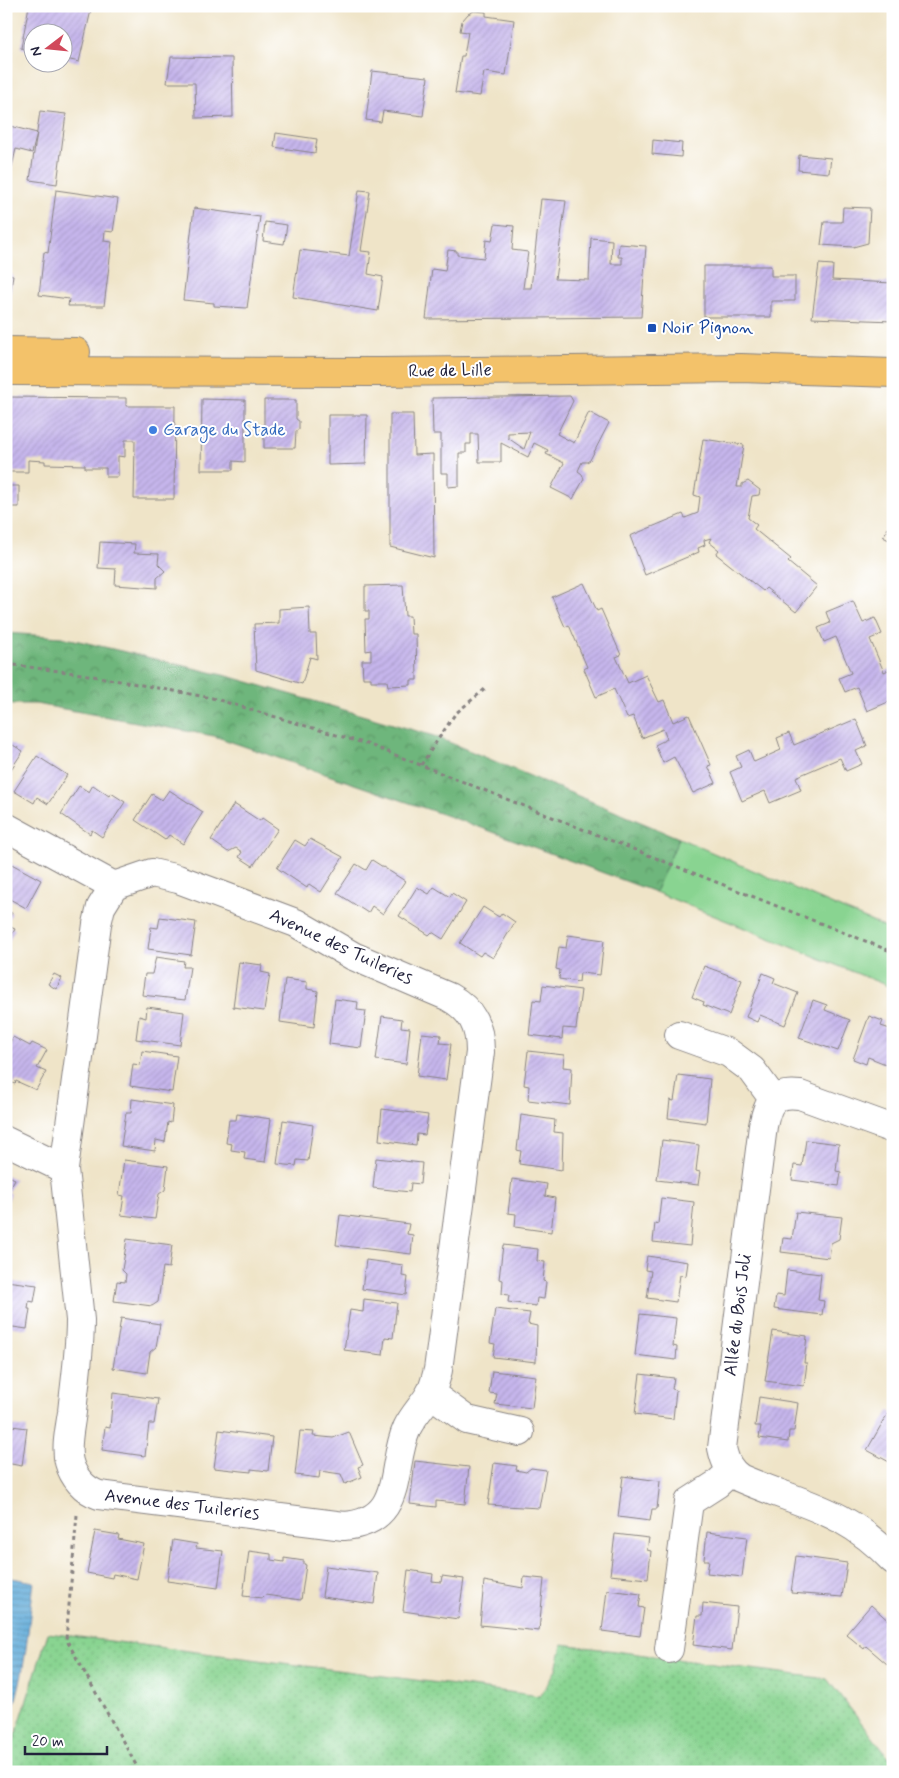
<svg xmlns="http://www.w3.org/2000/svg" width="899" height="1778" font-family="Mynerve,sans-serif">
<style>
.grass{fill:#89d491;stroke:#567b66}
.forest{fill:url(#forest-crowns);stroke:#486c5b}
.park{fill:url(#park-dots);stroke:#567b66}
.water{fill:url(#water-rules);stroke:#41668a}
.building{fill:url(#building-hatch);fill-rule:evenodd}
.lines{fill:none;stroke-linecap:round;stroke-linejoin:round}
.minor-casing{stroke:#888382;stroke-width:30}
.major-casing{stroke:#888382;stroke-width:30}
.path{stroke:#888382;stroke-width:3;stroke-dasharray:4 4;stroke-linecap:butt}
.minor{stroke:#fff;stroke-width:28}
.major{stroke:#f3c26a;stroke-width:28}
.transit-dot{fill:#1a4fb4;stroke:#fff;stroke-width:2}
.shop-dot{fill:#3f7fe0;stroke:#fff;stroke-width:2}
.labels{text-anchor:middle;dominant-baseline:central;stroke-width:4;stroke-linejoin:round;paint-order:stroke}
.transit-label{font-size:18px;fill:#164399;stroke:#fff;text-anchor:start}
.street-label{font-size:18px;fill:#22223b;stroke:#fff}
.shop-label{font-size:18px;fill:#366cbe;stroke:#fff;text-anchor:start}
</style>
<defs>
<pattern id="forest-crowns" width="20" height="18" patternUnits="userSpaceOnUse" patternTransform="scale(1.25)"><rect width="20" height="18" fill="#6eb67b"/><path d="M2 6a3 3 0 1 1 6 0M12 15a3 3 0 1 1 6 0" fill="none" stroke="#5a9466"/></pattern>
<pattern id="park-dots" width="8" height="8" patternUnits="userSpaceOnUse" patternTransform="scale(1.25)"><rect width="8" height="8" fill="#89d491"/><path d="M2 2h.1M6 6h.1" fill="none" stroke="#76b67e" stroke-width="1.8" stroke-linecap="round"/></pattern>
<pattern id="water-rules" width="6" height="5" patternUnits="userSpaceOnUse" patternTransform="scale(1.25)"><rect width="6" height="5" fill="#60abd9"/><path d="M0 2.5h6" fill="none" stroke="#4f8bb1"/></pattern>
<pattern id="building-hatch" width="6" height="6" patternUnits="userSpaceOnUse" patternTransform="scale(1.25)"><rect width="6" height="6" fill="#c6b6ec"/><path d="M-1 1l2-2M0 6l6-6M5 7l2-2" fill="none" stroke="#aa9ccb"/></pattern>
</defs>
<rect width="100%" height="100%" fill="#fff"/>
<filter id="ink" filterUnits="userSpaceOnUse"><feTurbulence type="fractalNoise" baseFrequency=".02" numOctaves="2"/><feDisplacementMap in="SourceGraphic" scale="10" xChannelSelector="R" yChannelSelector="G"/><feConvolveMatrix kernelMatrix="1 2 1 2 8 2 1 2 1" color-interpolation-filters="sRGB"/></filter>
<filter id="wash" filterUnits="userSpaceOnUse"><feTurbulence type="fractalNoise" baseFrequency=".0096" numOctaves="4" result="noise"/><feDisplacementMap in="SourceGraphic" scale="20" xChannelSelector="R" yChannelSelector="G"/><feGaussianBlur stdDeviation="1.12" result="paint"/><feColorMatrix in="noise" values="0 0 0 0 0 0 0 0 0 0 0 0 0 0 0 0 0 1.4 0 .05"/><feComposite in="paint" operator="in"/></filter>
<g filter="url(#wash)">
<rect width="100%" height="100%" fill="#efe4c8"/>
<path class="grass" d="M679,838L893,931V988L655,892Z"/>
<path class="forest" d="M6,633L62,637L231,677L434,736L679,838L655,892L471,824L214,736L36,704H6Z"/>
<path class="park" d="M48,1633L540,1696L556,1670L562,1644L827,1679L893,1763V1772H6V1752L12,1747Z"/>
<path class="water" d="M6,1577L34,1582C28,1626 25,1687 6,1726Z"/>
<g id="blocks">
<path class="building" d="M29,6H92L79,62L62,58V32H32V51L21,48Z
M474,11L486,12V16L514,20L506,75L484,72L480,96L455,93L461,56H464L468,32L460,31L462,21L468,14Z
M171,57L232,58L233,117L196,118L195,83H167Z
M372,71L428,77L423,116L383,111L381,122L366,120Z
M40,111L66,114L57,184L30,180Z
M6,125L37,133L32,153L16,149L7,188Z
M276,133L317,139L315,153L274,147Z
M653,140L682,143L681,157L652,154Z
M799,155L831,158L829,173L798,170Z
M56,190L118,199L113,232L105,231L104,241L112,242L104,306H68L69,299L39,295L44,252L48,253Z
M359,190L370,191L361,251L371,252L368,274L383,277L378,311L293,297L300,250L349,256Z
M541,199L566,201L555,279L589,280L591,238L612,240L611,264H622V257H618L619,244L646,246L641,317L426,319L432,269L445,271L448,250L457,251V255L484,258L486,240L492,241L495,224L514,226L512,250L528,252L523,288H531Z
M843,207L870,208L868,243L853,247L821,245L824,222H842Z
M194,208L260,217L247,308L214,306V303L183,300Z
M265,222L287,225L284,244L263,241Z
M819,264L833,265L832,280L893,283V321L812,318Z
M704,266H771V276H795V301H771V317H704Z
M6,274L13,275L7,314H6Z
M570,396L573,401L557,434L574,443L589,412L609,423L590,460L587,462H582L578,471L582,474L584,479L573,499L551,488L564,463L546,454L548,450L534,443L528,457L501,443V462H479L478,434H471V444H466V453H459V486L448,487V473H441V434H433L432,398ZM530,432L524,449L508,438V433Z
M6,397L126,398V406H175L174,499H134L135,440H125V457L118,456V477H106V468H85V465L45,464V461L28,460V472H9V460H6Z
M202,399L245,400V462L233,461V470H201Z
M264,400H296V419L299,421V429L296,431L295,448H264Z
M390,414H413L414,455L433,454L434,558L390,547Z
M328,415H367L366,464L328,465Z
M703,439L744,445L737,487H742V484L748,481L760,490L759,495L752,496L748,518L757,525L754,529L791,559L788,562L817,586L796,612L766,588L763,591L716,554L719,550L709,542L711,538L704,540L705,545L698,548L699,552L645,575L630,536L683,514L685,518L698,513L700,497L694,495Z
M6,486H19V507H6Z
M893,519V542L883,537Z
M100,542L135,544L134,553L159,554L158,564L165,571L157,578V588L115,585L116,569L98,568Z
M584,583L597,611L601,609L621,655L616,657L628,683L646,675L659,702L664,700L673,722L689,715L711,765L708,766L716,783L693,793L674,757L663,763L655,745L667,739L663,729L642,738L633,716L627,718L614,689L596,697L584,669L587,667L569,625L565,627L552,597Z
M403,585L405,616H410L411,634H416L417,680H411V685L388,686L387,681H371V678H363L362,660H371V650L366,651L365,619H369V611H365V586Z
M853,601L863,623L875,618L882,634L870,639L884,672L893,668V700L867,711L857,687L845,692L839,678L851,673L836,637L824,642L818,628L830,623L826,612Z
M309,607L310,634H316L317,659L310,657L302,684L256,670L254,624L279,623V609Z
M856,719L867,746L856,751L862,764L846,771L840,758L796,777L801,790L770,803L765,791L742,801L730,772L741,767L736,756L749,750L754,762L781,750L777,738L789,733L794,745Z
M6,741L23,751L6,777Z
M37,756L67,775L48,804L37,797L34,803L14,791Z
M93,785L109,796L111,793L125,802L102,837L92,830L90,834L61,814L79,786L89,792Z
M169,790L203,812L183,844L169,835L165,840L135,820L152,794L162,800Z
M234,804L260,821L262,818L278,829L253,866L239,857L242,852L236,848L228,852L211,840Z
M310,839L343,857L321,892L309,884L307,888L277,868L295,840L305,846Z
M372,860L405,881L383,914L372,906L368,913L337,893L356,864L366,870Z
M8,862L41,880L26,908L6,897Z
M417,887L429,894L434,887L450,897L452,893L466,902L443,939L432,932L429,935L399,916Z
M483,907L499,917L502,913L515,922L493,958L483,952L480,956L460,943Z
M6,910L12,913L6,923Z
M160,917L196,922L191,955L148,949L151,927L158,928Z
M6,925L15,929L6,947Z
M568,935L604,940L600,975L580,973L579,982L559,979L560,970L556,969L559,947L566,948Z
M156,957L184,961L183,967H190L185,1000L142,995L145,974H152Z
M239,962L262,965L261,972L270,974L264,1011L233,1007Z
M704,966L742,980L729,1015L703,1005L704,1002L692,997Z
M763,973L775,978L773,983L798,993L785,1025L760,1015L757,1022L746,1017Z
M54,974L62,978L56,989L48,984Z
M285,979L307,982V989L318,991L314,1027L280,1022Z
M543,985L581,990L576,1029L563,1028L562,1039L529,1035L533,1000L541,1001Z
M335,999L358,1002L357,1010L366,1011L361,1048L329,1044Z
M813,1000L827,1005L825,1010L850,1020L838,1051L799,1038Z
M147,1007L184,1012L180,1045L136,1039L139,1016L146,1018Z
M382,1016L402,1019L401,1027L410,1028L406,1064L376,1060Z
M869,1016L883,1021L881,1026L893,1030V1067L868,1057L866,1064L853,1059Z
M422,1033L441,1035L440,1043L451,1044L446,1080L417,1076Z
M13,1037L30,1046L32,1043L47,1050L37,1068L46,1072L36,1090L16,1081L15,1084L6,1080V1042L9,1044Z
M142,1051L177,1056L172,1092L130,1086L133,1064L140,1065Z
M528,1051L564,1055L563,1067L572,1068L570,1105L528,1100L529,1086L524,1085Z
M678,1075L710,1079L706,1123L668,1118L670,1100L674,1101Z
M132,1099L173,1105L171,1123L168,1122L165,1142L156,1140L155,1151L121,1146L126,1113H131Z
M382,1109L428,1115L425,1135L417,1134L416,1145L379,1140Z
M237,1114L271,1119L265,1162L244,1159L245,1152L231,1150L232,1144L226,1143L229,1120H236Z
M521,1115L555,1120L554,1132L563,1133L562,1170L519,1164L521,1151L517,1150Z
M283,1120L313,1125L308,1161L297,1160L296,1166L277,1164Z
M662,1140L699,1145L696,1171L700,1172L698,1185L657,1180Z
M806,1140L839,1144L836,1171L841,1172L839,1186L792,1180L794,1165L802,1166Z
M376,1158L422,1163L420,1184L411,1183L410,1192L373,1188Z
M124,1160L168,1166L165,1190L159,1194L155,1219L121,1215L124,1196L119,1195Z
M6,1175L15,1179L8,1192L11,1194L6,1204Z
M512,1179L547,1184L545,1196L555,1198L551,1232L515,1227L516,1214L508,1213Z
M661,1198L694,1202L690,1246L653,1242L655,1223L658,1224Z
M796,1212L842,1217L839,1239L831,1243L829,1258L781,1252L783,1238L792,1239Z
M340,1215L409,1224L407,1234L413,1235L411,1254L336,1245Z
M127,1239L172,1245L169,1268L163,1267L158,1302L152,1306L114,1301L117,1281L125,1282L126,1274L122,1270Z
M503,1245L538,1249L537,1261L545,1262L543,1281L546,1282L544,1299L537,1298L536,1306L508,1302L509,1295L502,1294L503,1280L499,1279Z
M647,1256L688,1262L686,1276L680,1275L676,1302L647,1298L651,1271L645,1270Z
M366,1260L403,1265L402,1276L408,1277L406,1295L362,1289Z
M787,1270L821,1274L818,1300L824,1301L822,1315L774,1309L776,1295L784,1296Z
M6,1281L37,1285L34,1302L29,1301L28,1309H30L27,1329L6,1326Z
M364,1299L397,1303L393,1338L385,1337L383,1355L344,1350L350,1310L363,1312Z
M495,1309L530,1313L528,1324L537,1326L536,1362L493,1357L495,1344L490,1343Z
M640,1314L676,1318L673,1346L677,1347L676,1360L635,1355Z
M121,1318L160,1324L156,1347L150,1352L147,1373L113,1368Z
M773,1331L807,1336L804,1363H807L804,1386L765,1381Z
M492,1371L536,1376L532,1408L495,1404L497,1394L489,1393Z
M640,1374L674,1378L672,1389L676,1390L673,1419L635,1414Z
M113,1393L158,1399L154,1424H149L145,1456L102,1450L105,1427L110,1428Z
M759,1397L798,1403L794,1431H789L788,1442L759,1438L761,1426H755Z
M889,1411L893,1413V1464L867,1450Z
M6,1417L13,1418L12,1426L27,1428L22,1466L6,1463Z
M219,1430L272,1437L268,1471L251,1469V1472L214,1468Z
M300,1431L314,1432L313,1436L333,1438L349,1432L363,1465L358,1467L362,1477L345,1484L341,1474L320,1471L319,1478L295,1475Z
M415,1461L469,1467L465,1504L436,1501V1507L410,1504Z
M494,1463L517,1466L516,1470L526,1472L531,1468L546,1470L539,1508L488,1505Z
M623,1476L660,1481L657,1509H652L650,1521L618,1517Z
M95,1531L119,1535L118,1539L144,1544L137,1579L113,1574L112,1578L87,1573Z
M707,1532L747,1537L742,1577L707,1573L709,1560H704Z
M615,1534L649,1538L647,1550L651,1551L648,1579L610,1575Z
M173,1540L197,1544L196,1548L223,1551L218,1588L167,1581Z
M249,1551L271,1554V1560L284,1562V1558L304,1561V1564L306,1565L301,1600L265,1595L262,1598L243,1596Z
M796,1556L847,1563L842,1597L791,1593Z
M326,1566L378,1573L374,1604L322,1597Z
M408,1570L433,1574L432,1581L441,1582L442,1576L464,1579L458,1619L403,1611Z
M524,1577L544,1579L539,1631L480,1625L484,1581L523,1588Z
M607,1590L641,1594L639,1607L644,1608L640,1636L602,1631Z
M703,1603L737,1607L732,1650L693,1645L697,1616H702Z
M871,1605L893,1625V1657L887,1664L866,1646L864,1649L846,1634Z"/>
</g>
</g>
<g filter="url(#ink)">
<use href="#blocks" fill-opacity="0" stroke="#888382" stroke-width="1"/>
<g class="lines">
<g class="minor-casing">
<path id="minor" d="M6,827L114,886
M152,873L178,879L296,923L353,956L449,997C472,1010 480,1026 480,1052L438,1370C436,1378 434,1386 431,1392C424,1405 413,1415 407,1428C389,1468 406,1521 344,1526L99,1495C84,1490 73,1477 69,1462C65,1447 70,1428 72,1412C75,1382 80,1351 80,1320L64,1169L97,924L101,907L114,886Z
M679,1035L729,1053L752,1070L774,1100
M893,1129L800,1095C773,1092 768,1102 763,1126L722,1448C725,1462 729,1470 740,1478C802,1505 844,1508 893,1560
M6,1141L64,1169
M430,1393L467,1420L520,1432
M669,1649L689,1502L717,1484L731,1471"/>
</g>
<g class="major-casing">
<path id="major" d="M6,351L76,352
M6,371L381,372L741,368L893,373"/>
</g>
<path class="path" d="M6,664L82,674L212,698L370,745L893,952
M421,765L455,714L485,689
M77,1515L66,1639L140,1772"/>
<use href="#minor" class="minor"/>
<use href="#major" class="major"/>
</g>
</g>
<rect class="transit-dot" x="647" y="323" width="10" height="10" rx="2.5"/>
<circle class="shop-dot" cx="153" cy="430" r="5"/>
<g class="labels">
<g class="transit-label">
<text x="662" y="328">Noir Pignon</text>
</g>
<g class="street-label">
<text transform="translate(450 371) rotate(-1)">Rue de Lille</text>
<text transform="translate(341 947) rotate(25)">Avenue des Tuileries</text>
<text transform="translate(738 1315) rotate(-83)">Allée du Bois Joli</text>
<text transform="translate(182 1505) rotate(7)">Avenue des Tuileries</text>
</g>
<g class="shop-label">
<text x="163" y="430">Garage du Stade</text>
</g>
</g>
<rect width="899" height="1778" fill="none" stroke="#fff" stroke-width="25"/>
<g transform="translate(48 48) rotate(254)"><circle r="24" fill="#ffffff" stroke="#a7a7b1"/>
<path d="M0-4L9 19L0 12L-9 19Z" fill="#d1495b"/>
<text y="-8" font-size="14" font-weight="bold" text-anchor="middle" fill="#22223b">N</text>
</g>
<path d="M25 1746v8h82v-8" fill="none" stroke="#22223b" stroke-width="2.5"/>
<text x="32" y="1746" font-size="15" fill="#22223b" stroke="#ffffff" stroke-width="4" paint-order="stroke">20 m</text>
</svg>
